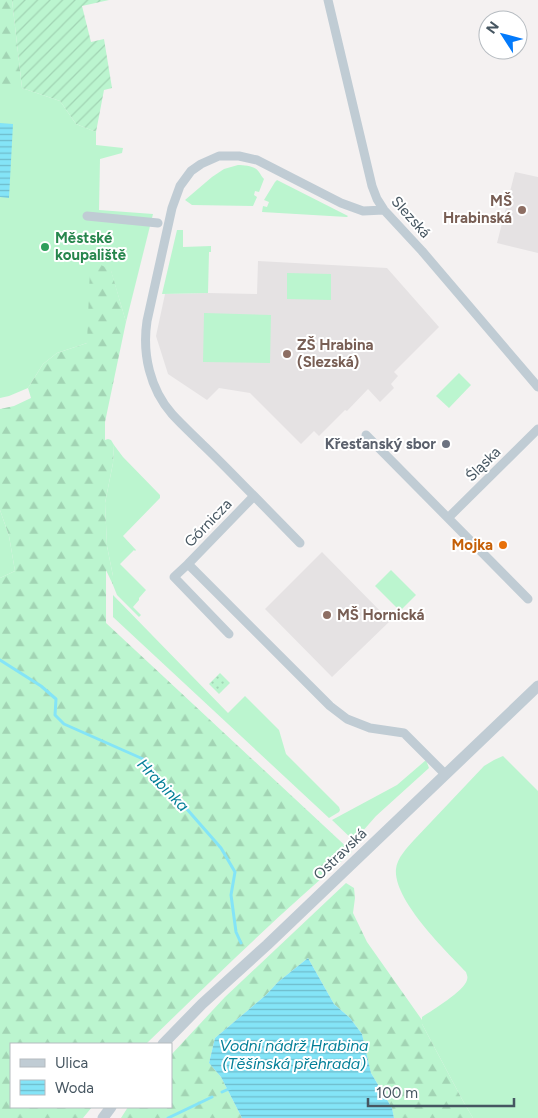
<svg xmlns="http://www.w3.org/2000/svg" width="538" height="1118" font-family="Figtree,sans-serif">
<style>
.education{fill:#e5e2e3}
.grass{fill:#bbf5cf}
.forest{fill:url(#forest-firs)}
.park{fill:url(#park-dots)}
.garden{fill:url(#garden-furrows)}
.water{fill:url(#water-rules)}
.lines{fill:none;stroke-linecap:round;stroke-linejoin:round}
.stream{stroke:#84e4f7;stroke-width:3}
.minor{stroke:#c0ccd4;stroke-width:9}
.tertiary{stroke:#c0ccd4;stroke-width:11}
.education-dot{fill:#8d6e63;stroke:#fff;stroke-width:2}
.leisure-dot{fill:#2e9e5b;stroke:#fff;stroke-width:2}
.worship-dot{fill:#6b7280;stroke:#fff;stroke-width:2}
.food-dot{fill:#e8710a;stroke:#fff;stroke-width:2}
.labels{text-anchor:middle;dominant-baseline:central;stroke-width:4;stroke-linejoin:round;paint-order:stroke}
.education-label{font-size:15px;font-weight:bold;fill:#785e54;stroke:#fff;text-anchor:start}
.street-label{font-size:15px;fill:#465661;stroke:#fff}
.leisure-label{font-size:15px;font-weight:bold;fill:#27864d;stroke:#fff;text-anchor:start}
.worship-label{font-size:15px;font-weight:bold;fill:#5b616d;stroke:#fff;text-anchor:end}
.food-label{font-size:15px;font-weight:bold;fill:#c56008;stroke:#fff;text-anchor:end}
.water-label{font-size:16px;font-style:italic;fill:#037f98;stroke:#fff}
</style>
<defs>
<pattern id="forest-firs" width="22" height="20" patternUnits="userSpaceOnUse" patternTransform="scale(1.25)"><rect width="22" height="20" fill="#bbf5cf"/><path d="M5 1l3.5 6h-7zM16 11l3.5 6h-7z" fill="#a2d4b4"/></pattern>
<pattern id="park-dots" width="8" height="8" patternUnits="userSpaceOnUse" patternTransform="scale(1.25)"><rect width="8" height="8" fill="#bbf5cf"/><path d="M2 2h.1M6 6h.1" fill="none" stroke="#a2d4b4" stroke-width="1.8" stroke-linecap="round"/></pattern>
<pattern id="garden-furrows" width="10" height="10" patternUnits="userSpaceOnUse" patternTransform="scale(1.25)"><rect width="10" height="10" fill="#bbf5cf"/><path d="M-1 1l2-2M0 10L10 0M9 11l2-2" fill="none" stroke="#a2d4b4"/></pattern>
<pattern id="water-rules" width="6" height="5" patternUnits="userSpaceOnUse" patternTransform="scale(1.25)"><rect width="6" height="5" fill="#84e4f7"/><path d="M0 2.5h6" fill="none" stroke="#6ebccb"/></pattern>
</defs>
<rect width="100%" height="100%" fill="#f4f1f1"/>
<path class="education" d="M515,172L538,177V253L497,243Z
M258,261L387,268L439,327L394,372L398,376L391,384L394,388L380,402L368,389L347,411L345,410L319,436L314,431L301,444L250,393L219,388L207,400L168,374L156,336L165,294L208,293L257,294Z
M322,552L390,621L332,677L265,609Z"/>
<path class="grass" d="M0,88H22L60,101L76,124L96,132V145L123,148L122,153L100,159L99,210L153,214L126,322L111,271L87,343L57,353L43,364L28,388L9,396L0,398Z
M238,165C245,165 255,166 259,172C261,175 262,177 264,179L259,192L255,191L254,195L257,197L253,206L192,205L185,200L212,177L224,169Z
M277,180L348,216L347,217L262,212L263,206L267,207L269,202L264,200L275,182Z
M177,230H183V247L211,246V252H209L208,293L162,294Z
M287,273L331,274V300L287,299Z
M204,313L271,315L270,363L203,362Z
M459,373L471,385L449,408L436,396Z
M114,445L123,457L160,495V498L123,536L136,550L135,551L134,550L120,564L146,590L139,598V600L133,607L141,615L139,617L117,595L113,585V576L107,546L105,503L113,463Z
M0,510L9,536L15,571L0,578Z
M391,570L416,595L400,611L375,586Z
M113,595L228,713L245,696L279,730L286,754L339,807L340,810L339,812L329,818L113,617Z
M503,756L538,791V1118H473L463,1101L422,1024V1017C433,1010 464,991 467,980C468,976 467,976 466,972C446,951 393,900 396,869C397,858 407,848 414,840L484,766L494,760Z
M426,760L429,768L376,816L354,841L332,820L397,785Z"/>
<path class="forest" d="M0,0H12L22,88H0Z
M101,265L111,270L126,322L105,422V440L108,439L111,440L114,445L113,463L105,503L107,546L113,576V585L106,570V623L352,852C280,913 213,979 146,1044H11V1107H92L83,1118H0V578L15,571L9,536L0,510V409L14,406L31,398L28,388L43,364L57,353L87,343L90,268Z
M346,883L354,888L355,898L353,913L367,942L422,1020V1024L463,1101L473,1118H394L392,1108L371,1073L362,1034L350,1018L334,1004L308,958L278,982L266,995L215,1038L209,1063L221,1077L242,1118H121L128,1107H171V1055L225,997Z"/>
<path class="park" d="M220,673L230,683L219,694L209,684Z"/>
<path class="garden" d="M12,0H109L82,6L91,42L104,39L112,88L104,90L96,132L76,124L60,101L22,88Z"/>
<path class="water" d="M0,123L13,124L9,198L0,197Z
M308,958L334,1004L350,1018L362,1034L371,1073L392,1108L394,1118H242L221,1077L209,1063L215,1038L266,995L278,982Z"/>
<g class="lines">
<path class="stream" d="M0,660L41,686L56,699L55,715L64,724L143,759L221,848L235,872L231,895L236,932L241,943
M222,1092L231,1088
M168,1118L212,1097"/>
<path class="minor" d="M328,0L372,186L377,199L384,210L422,251L538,387
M384,210L363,211L341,203L257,160L239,156H219L201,164L191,171L180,186L172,208L147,321C142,354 150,389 172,414C182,425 192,434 202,444C220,461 237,479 254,496L188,564L330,706L347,719L370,728L404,733L445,774
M87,216L158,223
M366,435L528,599
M254,496L300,543
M448,518L538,429
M188,564L174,577L229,634"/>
<path class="tertiary" d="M163,1044L202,1004L267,945L538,686
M103,1118L111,1107"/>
</g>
<g class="education-dot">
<circle cx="522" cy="210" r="5"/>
<circle cx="287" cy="354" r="5"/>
<circle cx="327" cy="615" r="5"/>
</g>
<circle class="leisure-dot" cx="45" cy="247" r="5"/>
<circle class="worship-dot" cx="446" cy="444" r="5"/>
<circle class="food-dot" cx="503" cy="545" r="5"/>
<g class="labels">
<g class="education-label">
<text x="512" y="201" text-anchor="end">MŠ<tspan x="512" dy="17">Hrabinská</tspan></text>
<text x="297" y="345">ZŠ Hrabina<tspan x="297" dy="17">(Slezská)</tspan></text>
<text x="337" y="615">MŠ Hornická</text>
</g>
<g class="street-label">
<text transform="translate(411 217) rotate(48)">Slezská</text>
<text transform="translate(483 464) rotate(-45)">Śląska</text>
<text transform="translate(208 523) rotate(-46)">Górnicza</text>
<text transform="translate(340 854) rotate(-44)">Ostravská</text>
</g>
<g class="leisure-label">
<text x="55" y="238">Městské<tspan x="55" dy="17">koupaliště</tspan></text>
</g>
<g class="worship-label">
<text x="436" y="444">Křesťanský sbor</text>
</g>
<g class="food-label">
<text x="493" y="545">Mojka</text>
</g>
<g class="water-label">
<text transform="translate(163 785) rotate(46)">Hrabinka</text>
<text x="294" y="1045">Vodní nádrž Hrabina<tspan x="294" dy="18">(Těšínská přehrada)</tspan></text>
</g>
</g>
<rect x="10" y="1043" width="162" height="65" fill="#ffffff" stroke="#b5bbc0"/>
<rect x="20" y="1059" width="25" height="8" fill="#c0ccd4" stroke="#b5bbc0"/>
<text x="55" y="1068" font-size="15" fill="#465661">Ulica</text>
<rect x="20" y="1080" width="25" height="15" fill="url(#water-rules)" stroke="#b5bbc0"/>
<text x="55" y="1093" font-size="15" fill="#465661">Woda</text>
<g transform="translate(503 35) rotate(306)"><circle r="24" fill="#ffffff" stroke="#b5bbc0"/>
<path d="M0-4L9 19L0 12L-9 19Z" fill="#037afb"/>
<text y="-8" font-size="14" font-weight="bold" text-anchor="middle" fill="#465661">N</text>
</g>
<path d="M368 1098v8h146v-8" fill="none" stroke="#465661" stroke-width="2.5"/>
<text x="376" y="1098" font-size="15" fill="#465661" stroke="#ffffff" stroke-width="4" paint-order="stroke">100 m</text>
</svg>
